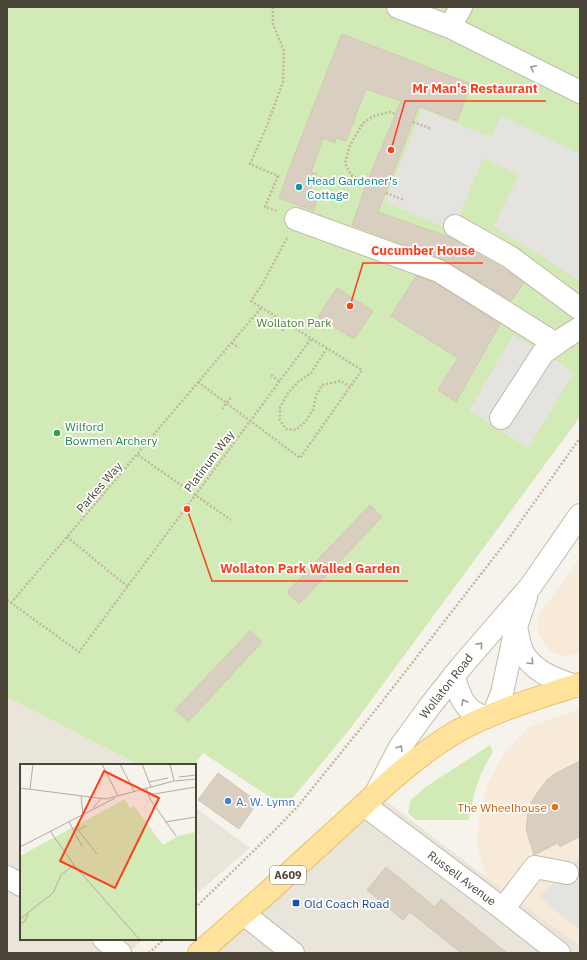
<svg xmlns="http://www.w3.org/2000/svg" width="587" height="960" font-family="'IBM Plex Sans',sans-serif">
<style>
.residential{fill:#eae5da}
.commercial{fill:#f7ead8}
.green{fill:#d2eab5}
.parking{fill:#e5e3e0}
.building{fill:#d8cfc1;stroke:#d3c7b4}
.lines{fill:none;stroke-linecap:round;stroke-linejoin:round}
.minor-casing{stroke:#c2bbae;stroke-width:24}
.major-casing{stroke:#e6c16a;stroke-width:24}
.path{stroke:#c4b79f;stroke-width:2.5;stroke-dasharray:2 2;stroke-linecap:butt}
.minor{stroke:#fff;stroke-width:22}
.major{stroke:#ffe39c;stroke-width:22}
.oneway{stroke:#9c9892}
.culture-dot{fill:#0f9aa8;stroke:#fff;stroke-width:1.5}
.leisure-dot{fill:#2e9e5b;stroke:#fff;stroke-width:1.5}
.shop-dot{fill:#3f7fe0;stroke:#fff;stroke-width:1.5}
.food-dot{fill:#e8710a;stroke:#fff;stroke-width:1.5}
.transit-dot{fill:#1a4fb4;stroke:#fff;stroke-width:1.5}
.labels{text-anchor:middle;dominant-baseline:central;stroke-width:3.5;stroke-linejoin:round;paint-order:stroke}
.shield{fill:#fff;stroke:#817c74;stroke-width:1}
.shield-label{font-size:11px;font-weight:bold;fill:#4b4439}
.culture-label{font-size:12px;fill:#0d838f;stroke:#fff;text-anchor:start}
.park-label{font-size:12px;fill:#4a7f2a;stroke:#fff}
.leisure-label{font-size:12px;fill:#27864d;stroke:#fff;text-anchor:start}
.street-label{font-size:12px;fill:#4b4439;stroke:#fff}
.shop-label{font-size:12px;fill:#366cbe;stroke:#fff;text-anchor:start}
.food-label{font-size:12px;fill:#c56008;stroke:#fff;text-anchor:end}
.transit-label{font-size:12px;fill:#164399;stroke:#fff;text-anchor:start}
.inset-road{fill:none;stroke:#b2ada4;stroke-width:1}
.view{fill:#fc3f1d;fill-opacity:0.15;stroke:#fc3f1d;stroke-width:2}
.inset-edge{fill:none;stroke:#4b4439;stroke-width:2}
.leader{fill:none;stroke:#fc3f1d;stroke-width:1.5}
.callout-dot{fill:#fc3f1d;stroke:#fff;stroke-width:1.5}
.callout-label{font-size:13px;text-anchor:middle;font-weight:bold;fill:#fc3f1d;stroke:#fff;stroke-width:3.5;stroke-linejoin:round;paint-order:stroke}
</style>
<rect width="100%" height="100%" fill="#f6f3ec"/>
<path class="residential" d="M7,697L139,765H21V939H144L128,953H7Z
M379,796L487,878L580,946V953H200Z
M195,807L250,848L195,895Z"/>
<path class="commercial" d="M580,558V653L568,656H562L551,651L546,646L539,634L537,622L541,612Z
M580,709V946L487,878L481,861L477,844L480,813L487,786L497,766L507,750L529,727Z"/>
<path class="green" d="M7,7H580V417L350,729L285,807L203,753L194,765H139L7,697Z
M490,745L493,752C479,773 473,794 469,820H416L408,813L410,801L424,788Z"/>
<path class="parking" d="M422,109L491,137L501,116L580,154V281L494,226L519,175L483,158L453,231L385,202Z
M513,335L574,372L528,448L469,411Z
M580,857V931L539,897Z"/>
<path class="building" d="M342,34L471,84L457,121L419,106L378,212L449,237L509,272L524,283L511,301L443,259L352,225L366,185L401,101L366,89L346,141L336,138L335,143L323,138L311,172L317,174L310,191L318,194L314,211L279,198L294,156Z
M416,276L434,282L500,324L456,402L438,390L458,358L391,316Z
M337,288L373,311L354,339L318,317Z
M370,505L382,517L299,604L287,592Z
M250,631L262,642L189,721L175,710Z
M580,761V836L560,847L558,843L534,855L526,829L528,812L532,801L538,792L547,780L556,773Z
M218,773L258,802L239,829L198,800Z
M386,867L435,907L441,899L507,953H461L410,912L403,920L367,890Z"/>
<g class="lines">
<g class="minor-casing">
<path id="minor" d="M398,7L450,27L580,92
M450,27L461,7
M296,219L439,271L556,344
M455,226L510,257L580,309
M501,418L543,353L564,338L580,328
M516,627C518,635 519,644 522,651C533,672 555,679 575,686
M454,675C458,694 465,714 487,717
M494,713L502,693L516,627L526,597
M376,793L400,747L430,706L460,668L530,587L580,515
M364,805L503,909L559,953
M7,877L21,885
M503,909L535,867L567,873
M244,914L293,953
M104,939L120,953"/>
</g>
<g class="major-casing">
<path id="major" d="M199,953C248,911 296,867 343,824C379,791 414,757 456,732C495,710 538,698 580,684"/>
</g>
<path class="path" d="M273,7V24L284,51L283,82L266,128L250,164L278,176L265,207L277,211
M413,122L432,129
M366,185L351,175L345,163L350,145L363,123L374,116L389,112L395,114
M386,193L404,200
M282,331L287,325
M232,343L239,348
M327,348L311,373L298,382L288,393L280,407V420L286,429L296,430L306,421L313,410L316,396L322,385L341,381L350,387
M271,375L279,381
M198,382L300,458L362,370L251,301L263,283L287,238
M222,409L232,396
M138,455L231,520
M67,537L127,586
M7,600L79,652L311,339
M11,603L261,308
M195,908L277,828L298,806L374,712L509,538L580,438
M149,953L164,939"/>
<use href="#minor" class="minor"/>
<use href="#major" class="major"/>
</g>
<defs><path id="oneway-chevron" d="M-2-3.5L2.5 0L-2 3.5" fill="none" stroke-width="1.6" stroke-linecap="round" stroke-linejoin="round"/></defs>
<g class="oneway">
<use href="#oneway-chevron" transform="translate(533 68) rotate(-153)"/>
<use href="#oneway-chevron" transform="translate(480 645) rotate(-49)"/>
<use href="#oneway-chevron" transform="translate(531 662) rotate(45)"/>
<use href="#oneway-chevron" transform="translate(464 702) rotate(-121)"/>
<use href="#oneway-chevron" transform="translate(400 748) rotate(-58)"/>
</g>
<circle class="culture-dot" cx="299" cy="187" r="4"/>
<circle class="leisure-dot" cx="57" cy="433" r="4"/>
<circle class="shop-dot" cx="228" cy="801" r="4"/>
<circle class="food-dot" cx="555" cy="807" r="4"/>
<rect class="transit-dot" x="292" y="899" width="8" height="8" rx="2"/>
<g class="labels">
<rect class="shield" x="270" y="866" width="36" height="18" rx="3"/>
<g class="shield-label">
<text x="288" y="875">A609</text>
</g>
<g class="culture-label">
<text x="307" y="180">Head Gardener's<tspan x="307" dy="14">Cottage</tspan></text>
</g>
<g class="park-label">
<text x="294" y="322">Wollaton Park</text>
</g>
<g class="leisure-label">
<text x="65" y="426">Wilford<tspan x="65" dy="14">Bowmen Archery</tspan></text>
</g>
<g class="street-label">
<text transform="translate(209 461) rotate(-53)">Platinum Way</text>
<text transform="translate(99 487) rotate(-49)">Parkes Way</text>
<text transform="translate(446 686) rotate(-52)">Wollaton Road</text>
<text transform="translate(462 878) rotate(37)">Russell Avenue</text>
</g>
<g class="shop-label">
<text x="236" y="801">A. W. Lymn</text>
</g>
<g class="food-label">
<text x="547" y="807">The Wheelhouse</text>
</g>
<g class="transit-label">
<text x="304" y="903">Old Coach Road</text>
</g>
</g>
<g transform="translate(20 764)">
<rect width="176" height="176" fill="#f6f3ec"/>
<path d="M105,35L110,44L114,42L143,81L158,72L176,68V176H0V92Z" fill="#d2eab5"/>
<path class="inset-road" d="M82,0L98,32M100,0L114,27M122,0L131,23M150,0L154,17M159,13L176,11M129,18L148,14M0,24L86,35L154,17L176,15M126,24L130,35L156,72M10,25L13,0M128,31L176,23M61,32L63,50M73,44L81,35M49,58L62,82M145,58L176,53M58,66L77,90M30,67L54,101L120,176M54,67L67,62M0,83L95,34M0,155L33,129L41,111L54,101M0,160L5,157L8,150"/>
<path class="view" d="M84,7L139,34L95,124L40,97Z"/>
<rect width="176" height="176" class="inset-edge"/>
</g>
<path class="leader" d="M391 150L405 101H546M350 306L363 263H483M187 509L212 581H408"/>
<g class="callout-dot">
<circle cx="391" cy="150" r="4"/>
<circle cx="350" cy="306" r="4"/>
<circle cx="187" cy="509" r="4"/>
</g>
<g class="callout-label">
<text x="475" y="93">Mr Man's Restaurant</text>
<text x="423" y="255">Cucumber House</text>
<text x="310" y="573">Wollaton Park Walled Garden</text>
</g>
<rect width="587" height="960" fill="none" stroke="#4b4439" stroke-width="16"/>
</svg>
